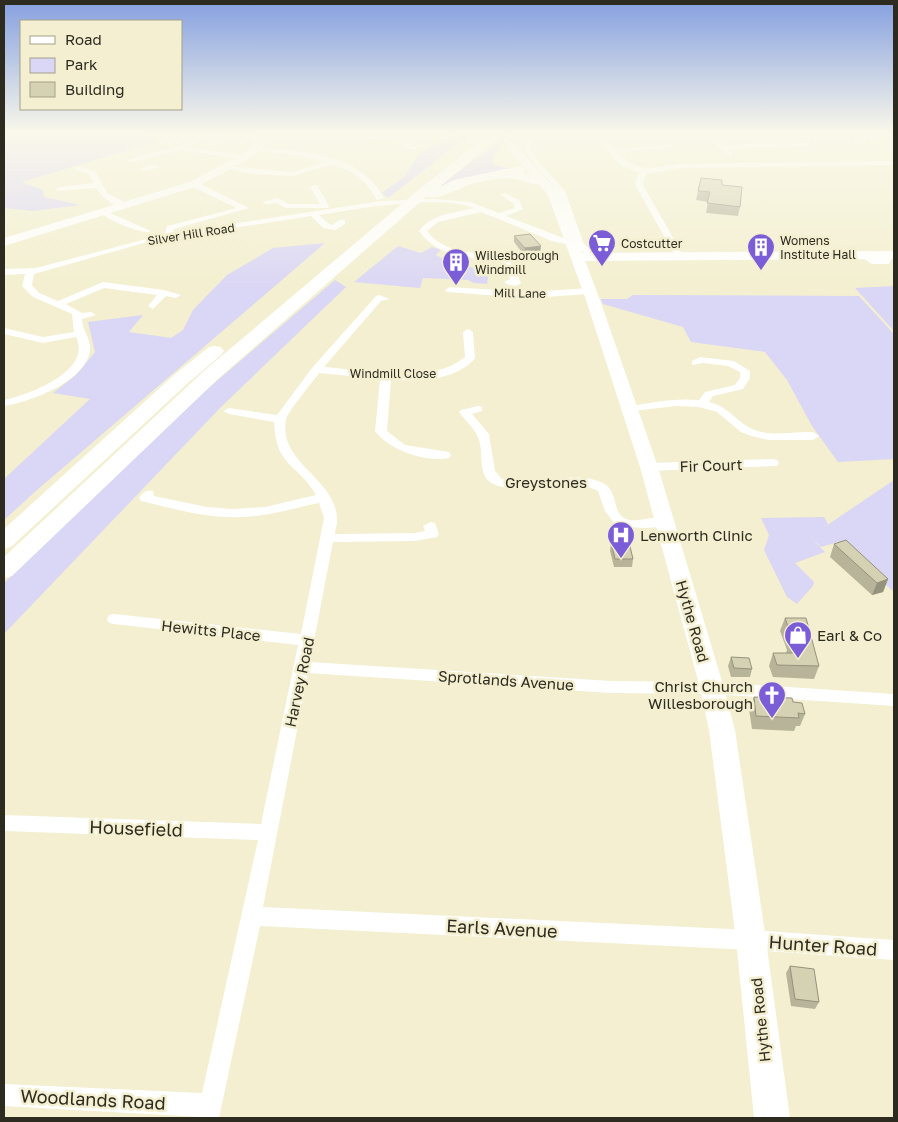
<svg xmlns="http://www.w3.org/2000/svg" width="898" height="1122" font-family="'Golos Text',sans-serif">
<style>
.green{fill:#dad6f5}
.lines{fill:none;stroke-linecap:round;stroke-linejoin:round}
.street{fill:#fff;fill-rule:evenodd}
.secondary{fill:#fff;fill-rule:evenodd}
.primary{fill:#fff;fill-rule:evenodd}
.highway{fill:#fff;fill-rule:evenodd}
.wall{fill:#b7b49a}
.shaded-wall{fill:#95927d}
.building{fill:#d5d1b3;stroke:#95927d}
.labels{text-anchor:middle;dominant-baseline:central;stroke-width:5;stroke-linejoin:round;paint-order:stroke}
.far-street-label{font-size:12px;fill:#2d2b20;stroke:#f3efd0}
.far-poi-label{font-size:12px;fill:#2d2b20;stroke:#f3efd0;text-anchor:start}
.street-label{font-size:15px;fill:#2d2b20;stroke:#f3efd0}
.poi-label{font-size:15px;fill:#2d2b20;stroke:#f3efd0;text-anchor:start}
.near-street-label{font-size:18px;fill:#2d2b20;stroke:#f3efd0}
</style>
<rect width="100%" height="100%" fill="#f3efd0"/>
<path class="green" d="M4,132H150L144,136L161,140L22,182L43,190L44,197L80,205L33,211L4,208Z
M459,132H473L388,198L382,193L404,177L420,153Z
M502,139L505,140L491,160L495,165L511,169L443,187L441,185Z
M325,243L37,490L4,520V479L90,399L53,393L76,375L95,352L88,322L143,315L129,332L171,338L183,330L193,310L227,275L273,248Z
M398,246L421,253L432,247L441,250L436,255L451,263L489,271L487,284L474,283L468,280L423,278L420,288L354,282Z
M335,280L346,287L221,407L4,634V583L198,397Z
M894,286V331L855,288Z
M633,295L859,296L894,334V459L838,462L812,426L787,380L765,352L691,342L683,327L603,304L601,299H627Z
M894,480V592L838,542L821,547L810,537L825,552L795,563L814,582L813,586L797,604L787,597L764,550L769,535L761,518L824,517L828,524L823,528Z"/>
<g class="lines">
<path class="street" d="M211,132H221L239,139L236,141L214,136L189,147L243,156L246,160L181,150L132,162L128,160L179,146Z
M243,132H254L271,139L268,141Z
M362,132H372L390,139L417,132L415,138L404,141L418,148C411,153 404,144 396,142C385,140 373,139 362,132Z
M528,132L534,133L530,148L536,159L565,191L584,244L590,249V253H584C566,238 569,211 557,192C548,176 532,165 524,148Z
M624,132L603,138L614,149L668,145L671,147L618,153C639,174 652,168 679,164L894,161V165L679,168L647,174L643,182L644,187L683,255L679,258L675,255L636,187L635,182L640,173L622,166L596,138L601,132Z
M701,132H708L723,145L807,142L810,144L807,146L727,149L733,154L729,156Z
M881,132H894V135L860,139L867,145L864,147L853,139L856,135Z
M255,148C300,149 361,154 384,198L377,200C365,179 355,172 332,164L293,176L253,174L222,168L226,166L293,172L325,162L288,154L253,151Z
M154,164L158,166L157,168L144,171L140,169Z
M76,166L95,171L107,193L128,204V208C116,209 102,197 96,188L57,191L56,189L60,187L94,183L89,174L76,170Z
M191,182H197L249,208L174,229L173,233L381,201L435,199L470,202L499,213L515,208L513,203L501,195L505,193L519,200L523,209L506,216L574,242L570,245L552,241L481,212L438,222L427,231C447,257 480,251 508,257L521,283C517,287 508,286 504,282L510,279L502,261C471,258 438,258 419,231C431,214 454,213 474,208C439,194 357,209 319,215L329,224L333,225L339,220H345V224L335,230L323,228L311,216L151,241L34,274L32,285L39,293L58,301L103,282L164,290L181,295L176,298L166,296L153,309L148,306L157,295L104,288L66,304L82,313L91,312L96,315L82,319C82,330 91,339 90,349C88,381 30,402 4,406V400C28,395 93,371 76,337L43,343L4,334V328L43,337L74,332L72,314L33,297L22,286L25,274L4,275V269L36,268L165,234L167,226L237,208L191,186Z
M314,185H317L329,206L328,208H286L276,203L266,204L262,202L278,198L288,204H320L310,187Z
M103,210L151,231C144,236 106,219 99,212Z
M864,252L877,259H883L886,253L893,255L889,264H872L861,257V253Z
M450,287L528,292L590,288L595,291L590,294L528,298L447,292L445,290Z
M379,295L390,299L381,301L324,367C366,370 430,386 465,357L463,332L468,329L473,332L475,358C456,381 419,381 391,380L387,431L405,445L449,452L451,455L449,458C426,463 389,450 375,431L380,379L319,373C313,382 287,412 286,420C278,463 336,478 337,519C338,523 335,529 335,534L415,533L425,531L423,526L430,522L435,523L439,534L437,537L415,541L333,542L310,662L611,681L712,682L894,694V706L712,694L611,693L308,673L263,907L751,930L894,940V960L751,950L260,926L219,1118L4,1106V1084L202,1093L258,840L4,831V815L261,824L298,645L114,624L109,623L107,619L109,615L114,614L301,634L324,518L319,503C298,507 277,514 255,516C217,521 177,510 141,501L139,498C143,492 146,489 153,491L154,496L207,507L232,509L265,507L316,495C297,462 276,468 274,422L229,414L223,411L229,408L277,415L312,368L376,296Z
M700,357L734,361L750,371V378L743,389L713,396L709,402C730,407 737,423 755,430C772,437 795,431 813,432L819,436L813,440H769L751,436L741,432L717,412L699,407L676,406L625,412V408C649,402 675,398 699,400L705,392L735,385L740,378V372L728,366L702,363L692,365V361Z
M478,406L482,407V411L472,414L489,434L495,471L502,479C529,487 568,471 598,481C621,488 610,512 626,519C638,524 662,511 671,522C663,531 626,528 615,524L605,511L598,491C571,476 503,501 486,478C479,467 483,452 479,440C476,429 466,422 459,412L461,410Z
M773,459L777,460L779,463L777,466L649,471L643,467L649,463Z"/>
<path class="secondary" d="M894,251V259L577,261L571,257L577,253Z"/>
<path class="primary" d="M271,132H283L247,160L198,186L4,246V238L190,182L239,156Z
M511,143L515,144L560,194L600,300L658,467L724,688L735,730L766,940L790,1118H754L736,940L709,730L700,688L640,467L586,300L548,195L507,148V144Z"/>
<path class="highway" d="M491,132H505L438,188L454,180L519,166L523,167L525,170L524,173L542,178L543,181L542,184C532,186 524,180 515,179C501,177 489,180 475,183C463,186 436,202 427,196L219,378L12,576L4,578V557L205,370L411,196Z
M215,346L221,347L224,351L221,355L188,383L12,546L4,549V529L174,375L209,347Z"/>
</g>
<path class="wall" d="M701,178L722,185L740,207L738,216L706,213L708,202L696,200Z
M514,236L540,253L524,255L514,242Z
M611,542L633,559L632,567H614L610,551Z
M834,544L888,579L883,592L872,595L830,557Z
M785,618L819,666L814,679L773,677L769,666L773,653H786L787,650L780,631Z
M731,657L752,669L750,677H731L728,666Z
M754,697L793,702L805,714L800,726H796L794,731L752,729L749,709Z
M790,966L819,1002L815,1009L791,1006L786,973Z"/>
<path class="shaded-wall" d="M541,246L540,253L524,255L525,248Z
M888,579L883,592L872,595L877,583Z"/>
<path class="building" d="M701,178L722,180V185L742,187L740,207L707,203L710,192L698,191Z
M530,234L541,246L525,248L514,236Z
M846,540L888,579L877,583L834,544Z
M611,542H629L633,559H615Z
M785,618H806L819,666L777,665L773,653H795L790,641H793Z
M731,657L749,658L752,669L734,668Z
M754,697L792,698L793,702L802,703L805,714L798,713L799,718L756,716Z
M790,966L814,969L819,1002L795,999Z"/>
<linearGradient id="sky" x2="0" y2="1"><stop stop-color="#85a0e0"/><stop offset="0.46" stop-color="#faf8ea"/><stop offset="1" stop-color="#faf8ea" stop-opacity="0"/></linearGradient>
<rect width="898" height="289" fill="url(#sky)"/>
<defs>
<g id="supermarket-pin" transform="scale(1.4375)"><path d="M0 17L-7.5 6A9.5 9.5 0 1 1 7.5 6Z" fill="#7c5dd8" stroke="#f3efd0"/><path d="M-6-5.5h2.5l.6 2H6L4.5 2H-2.5L-4.4-4H-6ZM-1.5 3.2a1.3 1.3 0 1 0 .1 0ZM3 3.2a1.3 1.3 0 1 0 .1 0Z" fill="#fff"/></g>
<g id="building-pin" transform="scale(1.4375)"><path d="M0 17L-7.5 6A9.5 9.5 0 1 1 7.5 6Z" fill="#7c5dd8" stroke="#f3efd0"/><path d="M-4-6H4V6H1V3H-1V6H-4ZM-2.5-4.3h1.7v1.8h-1.7ZM.8-4.3h1.7v1.8H.8ZM-2.5-1h1.7V.8h-1.7ZM.8-1h1.7V.8H.8Z" fill="#fff"/></g>
<g id="hospital-pin" transform="scale(1.4375)"><path d="M0 17L-7.5 6A9.5 9.5 0 1 1 7.5 6Z" fill="#7c5dd8" stroke="#f3efd0"/><path d="M-5-5h3v3.5h4V-5h3V5h-3V1.5h-4V5h-3Z" fill="#fff"/></g>
<g id="shop-pin" transform="scale(1.4375)"><path d="M0 17L-7.5 6A9.5 9.5 0 1 1 7.5 6Z" fill="#7c5dd8" stroke="#f3efd0"/><path d="M-5-2.5h2.3a2.7 3.5 0 0 1 5.4 0H5L5.5 6h-11ZM-1.5-2.5h3a1.5 2.3 0 0 0-3 0Z" fill="#fff"/></g>
<g id="church-pin" transform="scale(1.4375)"><path d="M0 17L-7.5 6A9.5 9.5 0 1 1 7.5 6Z" fill="#7c5dd8" stroke="#f3efd0"/><path d="M-1.2-6h2.4v3.5h3.3v2.4h-3.3V6h-2.4V-.1h-3.3v-2.4h3.3Z" fill="#fff"/></g>
</defs>
<g fill-rule="evenodd">
<use href="#supermarket-pin" x="602" y="243"/>
<use href="#building-pin" x="761" y="247"/>
<use href="#building-pin" x="456" y="262"/>
<use href="#hospital-pin" x="621" y="535"/>
<use href="#shop-pin" x="798" y="635"/>
<use href="#church-pin" x="772" y="695"/>
</g>
<g class="labels">
<g class="far-street-label">
<text transform="translate(191 234) rotate(-9)">Silver Hill Road</text>
<text transform="translate(520 293) rotate(1)">Mill Lane</text>
<text x="393" y="373">Windmill Close</text>
</g>
<g class="far-poi-label">
<text x="780" y="240">Womens<tspan x="780" dy="14">Institute Hall</tspan></text>
<text x="621" y="243">Costcutter</text>
<text x="475" y="255">Willesborough<tspan x="475" dy="14">Windmill</tspan></text>
</g>
<g class="street-label">
<text transform="translate(711 465) rotate(-2)">Fir Court</text>
<text x="546" y="482">Greystones</text>
<text transform="translate(693 621) rotate(74)">Hythe Road</text>
<text transform="translate(211 630) rotate(6)">Hewitts Place</text>
<text transform="translate(506 680) rotate(4)">Sprotlands Avenue</text>
<text transform="translate(299 682) rotate(-78)">Harvey Road</text>
<text transform="translate(760 1020) rotate(-96)">Hythe Road</text>
</g>
<g class="poi-label">
<text x="640" y="535">Lenworth Clinic</text>
<text x="817" y="635">Earl &amp; Co</text>
<text x="753" y="686" text-anchor="end">Christ Church<tspan x="753" dy="17">Willesborough</tspan></text>
</g>
<g class="near-street-label">
<text transform="translate(136 828) rotate(2)">Housefield</text>
<text transform="translate(502 928) rotate(3)">Earls Avenue</text>
<text transform="translate(823 945) rotate(4)">Hunter Road</text>
<text transform="translate(93 1099) rotate(3)">Woodlands Road</text>
</g>
</g>
<rect width="898" height="1122" fill="none" stroke="#2d2b20" stroke-width="10"/>
<rect x="20" y="20" width="162" height="90" fill="#f3efd0" stroke="#a4a18a"/>
<rect x="30" y="36" width="25" height="8" fill="#ffffff" stroke="#a4a18a"/>
<text x="65" y="45" font-size="15" fill="#2d2b20">Road</text>
<rect x="30" y="58" width="25" height="15" fill="#dad6f5" stroke="#a4a18a"/>
<text x="65" y="70" font-size="15" fill="#2d2b20">Park</text>
<rect x="30" y="82" width="25" height="15" fill="#d5d1b3" stroke="#a4a18a"/>
<text x="65" y="95" font-size="15" fill="#2d2b20">Building</text>
</svg>
